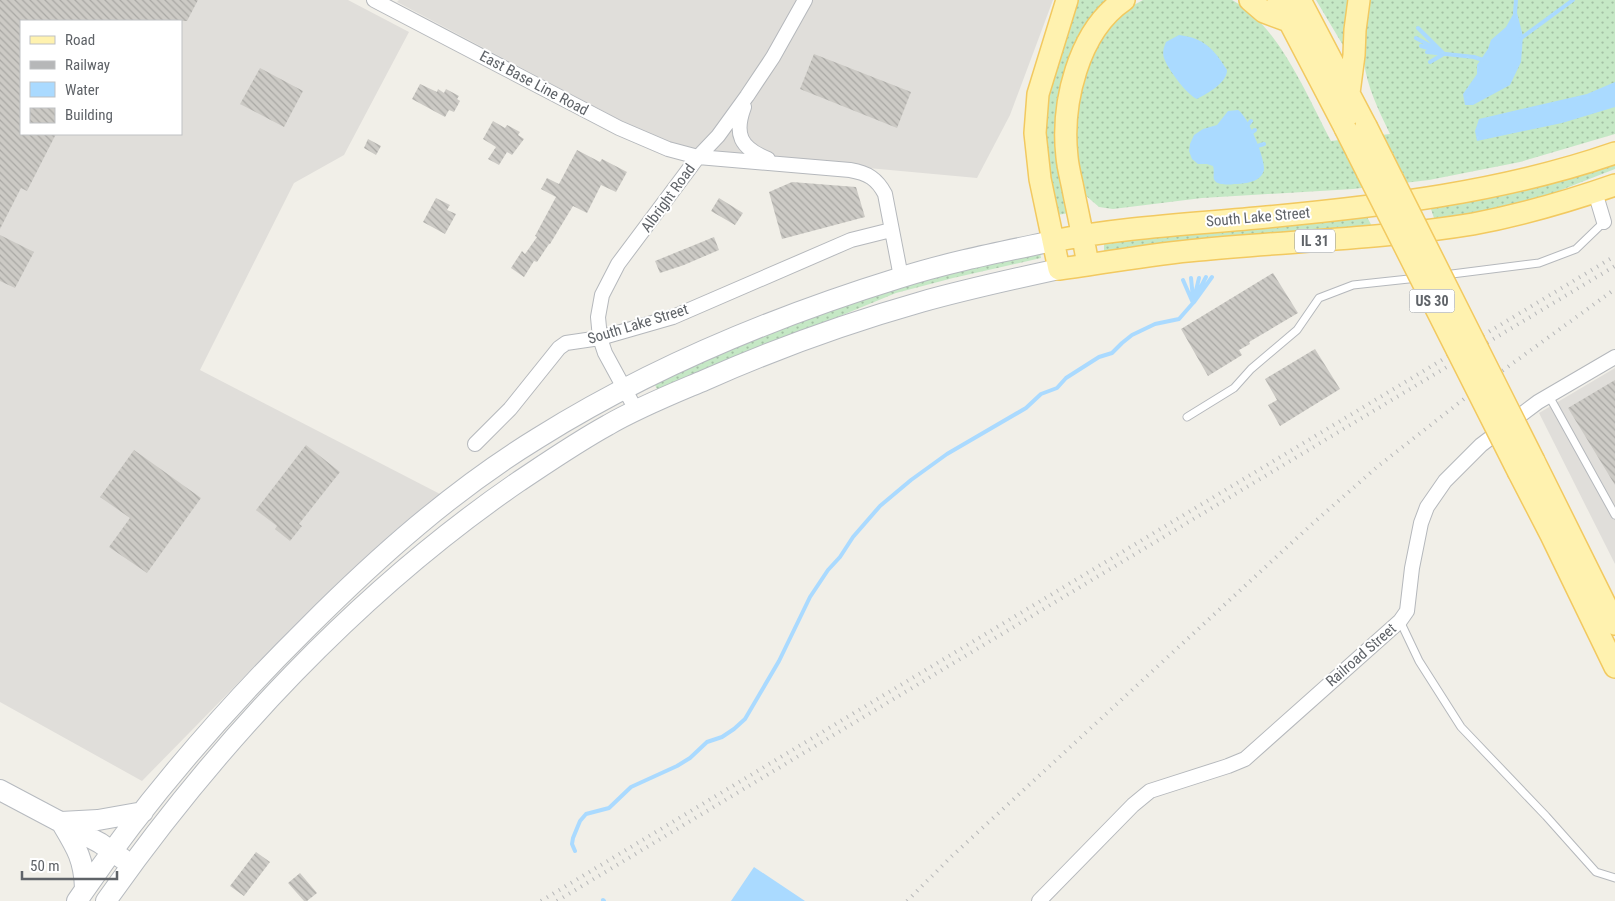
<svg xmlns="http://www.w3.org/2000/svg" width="1615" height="901" font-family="'Roboto Condensed',sans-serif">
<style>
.industrial{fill:#e0deda;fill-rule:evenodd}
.grass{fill:url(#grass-dots)}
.water{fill:#aadaff}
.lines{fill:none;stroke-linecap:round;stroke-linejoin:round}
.stream{stroke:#aadaff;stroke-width:4}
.building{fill:url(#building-back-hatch)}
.lane-casing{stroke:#b5b8bc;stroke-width:9}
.street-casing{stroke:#b5b8bc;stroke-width:16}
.secondary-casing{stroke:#b6babf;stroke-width:22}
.primary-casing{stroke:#f2c960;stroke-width:24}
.lane{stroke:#fff;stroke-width:7}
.street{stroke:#fff;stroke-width:14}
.secondary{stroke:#fff;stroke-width:20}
.primary{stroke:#fff2af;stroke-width:21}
.rail{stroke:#b6b7b8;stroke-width:4;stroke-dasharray:1 6;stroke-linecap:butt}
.primary-bridge-casing{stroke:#f2c960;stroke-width:24;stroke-linecap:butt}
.primary-bridge{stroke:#fff2af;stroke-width:21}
.labels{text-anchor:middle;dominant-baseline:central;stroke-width:4;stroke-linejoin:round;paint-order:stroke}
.shield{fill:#fff;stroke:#8f9295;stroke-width:1}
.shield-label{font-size:14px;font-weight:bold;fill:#5f6368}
.street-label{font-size:15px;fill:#5f6368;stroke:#fff}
</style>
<defs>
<pattern id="grass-dots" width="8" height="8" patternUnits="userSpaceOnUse" patternTransform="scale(1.25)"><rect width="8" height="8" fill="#c5e8c5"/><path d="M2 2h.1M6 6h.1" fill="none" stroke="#a3c0a4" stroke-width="1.8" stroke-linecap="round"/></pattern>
<pattern id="building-back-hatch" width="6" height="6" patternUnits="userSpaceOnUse" patternTransform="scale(1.25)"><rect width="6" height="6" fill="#cccac5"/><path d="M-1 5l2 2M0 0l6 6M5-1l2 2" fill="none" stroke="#a9a8a4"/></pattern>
</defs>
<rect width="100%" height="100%" fill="#f1efe8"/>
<path class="industrial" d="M0,0H348L409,32L344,155L294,183L200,370L440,494L289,631L142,781L0,702ZM21,21H181V134H21Z
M399,0H1053L1010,115L977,178L716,154L669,146L397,2Z
M1615,368V564L1539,413Z"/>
<path class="grass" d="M1076,0H1113L1078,44L1069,213L1057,215C1051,183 1041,149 1045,116C1049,76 1064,38 1076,0Z
M1143,0H1232C1278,24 1307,96 1331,141L1390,134C1379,111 1367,87 1364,62C1362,41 1366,20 1368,0H1615V134L1520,162L1429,180L1353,189L1202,198L1113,209L1099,207L1084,194L1085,193L1076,161L1074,121L1087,64L1110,24L1132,6Z
M1316,0H1351L1347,52Z
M1615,161V169L1538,199L1504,209L1435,221L1430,206Z
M1366,215L1373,228L1104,252V242Z
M1040,252L1041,258L953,278L896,293L658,391L654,383L697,362L811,316L939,275Z"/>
<path class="water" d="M1516,9L1523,36L1521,62L1510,85L1473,105H1465L1463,94L1477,74V65L1488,49L1491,40L1506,27Z
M1179,35C1204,38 1214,49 1227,70C1227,83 1208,93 1197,99C1187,95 1167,68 1164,58C1162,52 1164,47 1166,42Z
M1615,82V107L1562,123L1477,141L1475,131L1479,119L1587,94Z
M1238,110C1248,116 1265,158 1264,170C1263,173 1262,175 1260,177C1254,183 1242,184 1234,184C1229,185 1218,185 1215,181C1212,178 1215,171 1213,166L1207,164H1198L1192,159L1189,151L1190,144L1194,135L1203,129L1217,125L1228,111Z
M754,867L805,901H731Z"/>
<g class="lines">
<path class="stream" d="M1515,13L1516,0
M1418,28L1444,54
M1416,38L1440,51
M1520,39L1573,0
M1421,46L1435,50
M1427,52L1474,57L1483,60
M1430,62L1442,55
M1246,127L1251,121
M1248,135L1255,130
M1254,147L1264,144
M1191,278L1193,298
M1183,280L1193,303
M1197,294L1206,277
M1194,302L1212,277
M575,851L572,844L573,838L580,821L586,814L609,808L631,787L677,766L690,758L707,742L722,737L734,729L745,719L779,661L810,597L828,570L840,557L853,537L880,506L911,480L947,454L1026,408L1041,394L1057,388L1066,378L1099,357L1112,353L1122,343L1132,335L1155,324L1179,319L1193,303L1199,278
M603,900L604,901"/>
</g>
<path class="building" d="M0,0H198L187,21H21V134H56L27,191L21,188L0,229Z
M814,54L911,92L897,128L800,89Z
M260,68L303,91L284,127L240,104Z
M420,84L437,92L438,89L444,93L446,89L459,96L457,99L460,101L454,112L449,110L445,117L412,99Z
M493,121L505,128L507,125L520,132L518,135L524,139L512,155L507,152L499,165L488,159L496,147L483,139Z
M368,139L381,146L376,155L364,148Z
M577,150L600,162L602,159L627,172L616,192L601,185L587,213L573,206L550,244H549L537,262L534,261L524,277L511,268L522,251L525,254L537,237L535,236L556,197L541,189L547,178L559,184Z
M792,182L856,187L865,217L782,239L769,192Z
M436,198L450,205L447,210L456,214L445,234L423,222Z
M719,198L743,213L735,225L711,211Z
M0,235L34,252L15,288L0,281Z
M714,237L719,250L684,265L660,273L655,261Z
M1273,273L1298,313L1249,342L1250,344L1239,350L1242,355L1208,376L1181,329Z
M1315,349L1340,389L1280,426L1268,405L1277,400L1265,379Z
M1615,380V485L1568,408Z
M306,445L340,472L299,524L302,526L290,541L275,529L277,526L256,510Z
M134,450L201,498L147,573L109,547L130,518L100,497Z
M256,852L270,862L244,896L230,886Z
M300,873L317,893L307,901H304L288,883Z"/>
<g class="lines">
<g class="lane-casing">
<path id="lane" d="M1444,275L1539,263L1576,249L1604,222
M1549,396L1615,515
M1187,417L1234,388L1251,369L1297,330L1319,298L1353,285L1418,278
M1400,621L1419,661L1461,727L1546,816L1596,872L1615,878"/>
</g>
<g class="street-casing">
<path id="street" d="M374,0L619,128L668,149L698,157L850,170C868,173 877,179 885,194L901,277
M744,107C734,134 740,148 768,159
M1595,192L1604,222
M636,410L605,353L600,338L598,317L602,295L618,264L698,157L718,136L747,96L773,57L805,0
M475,444L510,409L559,348L566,343L600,338L673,317L851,240L891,230
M1039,901L1133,805L1150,791L1228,766L1245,759L1400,621L1407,611L1412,568L1421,523L1427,507L1445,481L1481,445L1538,402L1615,357"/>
</g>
<g class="secondary-casing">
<path id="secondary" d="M0,790L100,843L123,859
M61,822L98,820L143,812
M61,822C76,847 84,859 85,888
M77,901C144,802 223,711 308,627C378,557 453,490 538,438C650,368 773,317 899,278C949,262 1001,252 1053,241
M106,901C218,742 358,592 518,482C548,462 577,442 608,425C639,407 672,394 705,380C775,349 847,323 921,302C967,289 1013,279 1059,269"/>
</g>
<g class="primary-casing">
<path id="primary" d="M1067,0L1038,94L1035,133L1040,179L1059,269C1106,263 1151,254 1198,250C1289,241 1382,239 1473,224C1521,215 1569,201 1615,185
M1250,0L1264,12L1291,22
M1278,0L1345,128
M1300,0L1366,126
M1349,93L1354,55L1355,30L1359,0
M1053,241C1123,227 1195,224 1267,217C1383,206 1503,192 1615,153
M1088,265C1084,241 1079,218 1074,194C1072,182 1068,169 1067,157C1061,104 1078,31 1124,0
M1534,461L1615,624
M1519,473L1551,535L1615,667"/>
</g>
<use href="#lane" class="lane"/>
<use href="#street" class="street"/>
<use href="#secondary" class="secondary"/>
<use href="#primary" class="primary"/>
<path class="rail" d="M541,901L1615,256
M557,901L1615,266
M907,901L952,856L1311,525L1377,467L1469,395L1615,289"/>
<g class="primary-bridge-casing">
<path id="primary-bridge" d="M1366,126L1534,461
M1345,128L1519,473"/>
</g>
<use href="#primary-bridge" class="primary-bridge"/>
</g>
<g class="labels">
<g class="shield">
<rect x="1295" y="229.5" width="40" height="23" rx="4"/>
<rect x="1409.5" y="289.5" width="45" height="23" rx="4"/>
</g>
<g class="shield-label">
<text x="1315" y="241">IL 31</text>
<text x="1432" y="301">US 30</text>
</g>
<g class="street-label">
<text transform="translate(534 83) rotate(28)">East Base Line Road</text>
<text transform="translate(668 198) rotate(-54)">Albright Road</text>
<text transform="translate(1258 217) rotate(-5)">South Lake Street</text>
<text transform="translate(638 324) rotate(-17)">South Lake Street</text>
<text transform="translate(1361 655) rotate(-41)">Railroad Street</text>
</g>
</g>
<rect x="20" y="20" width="162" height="115" fill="#ffffff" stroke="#bfc1c3"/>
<rect x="30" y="36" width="25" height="8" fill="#fff2af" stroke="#bfc1c3"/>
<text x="65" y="45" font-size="15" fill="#5f6368">Road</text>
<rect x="30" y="61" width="25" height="8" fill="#b6b7b8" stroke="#bfc1c3"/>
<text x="65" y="70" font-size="15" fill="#5f6368">Railway</text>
<rect x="30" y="82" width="25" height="15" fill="#aadaff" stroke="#bfc1c3"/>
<text x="65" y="95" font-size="15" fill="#5f6368">Water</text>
<rect x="30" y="108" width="25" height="15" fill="url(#building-back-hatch)" stroke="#bfc1c3"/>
<text x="65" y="120" font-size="15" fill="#5f6368">Building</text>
<path d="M22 871v8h95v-8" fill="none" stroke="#5f6368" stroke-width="2.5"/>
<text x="30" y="871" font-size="15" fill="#5f6368" stroke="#ffffff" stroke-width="4" paint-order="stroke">50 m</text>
</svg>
